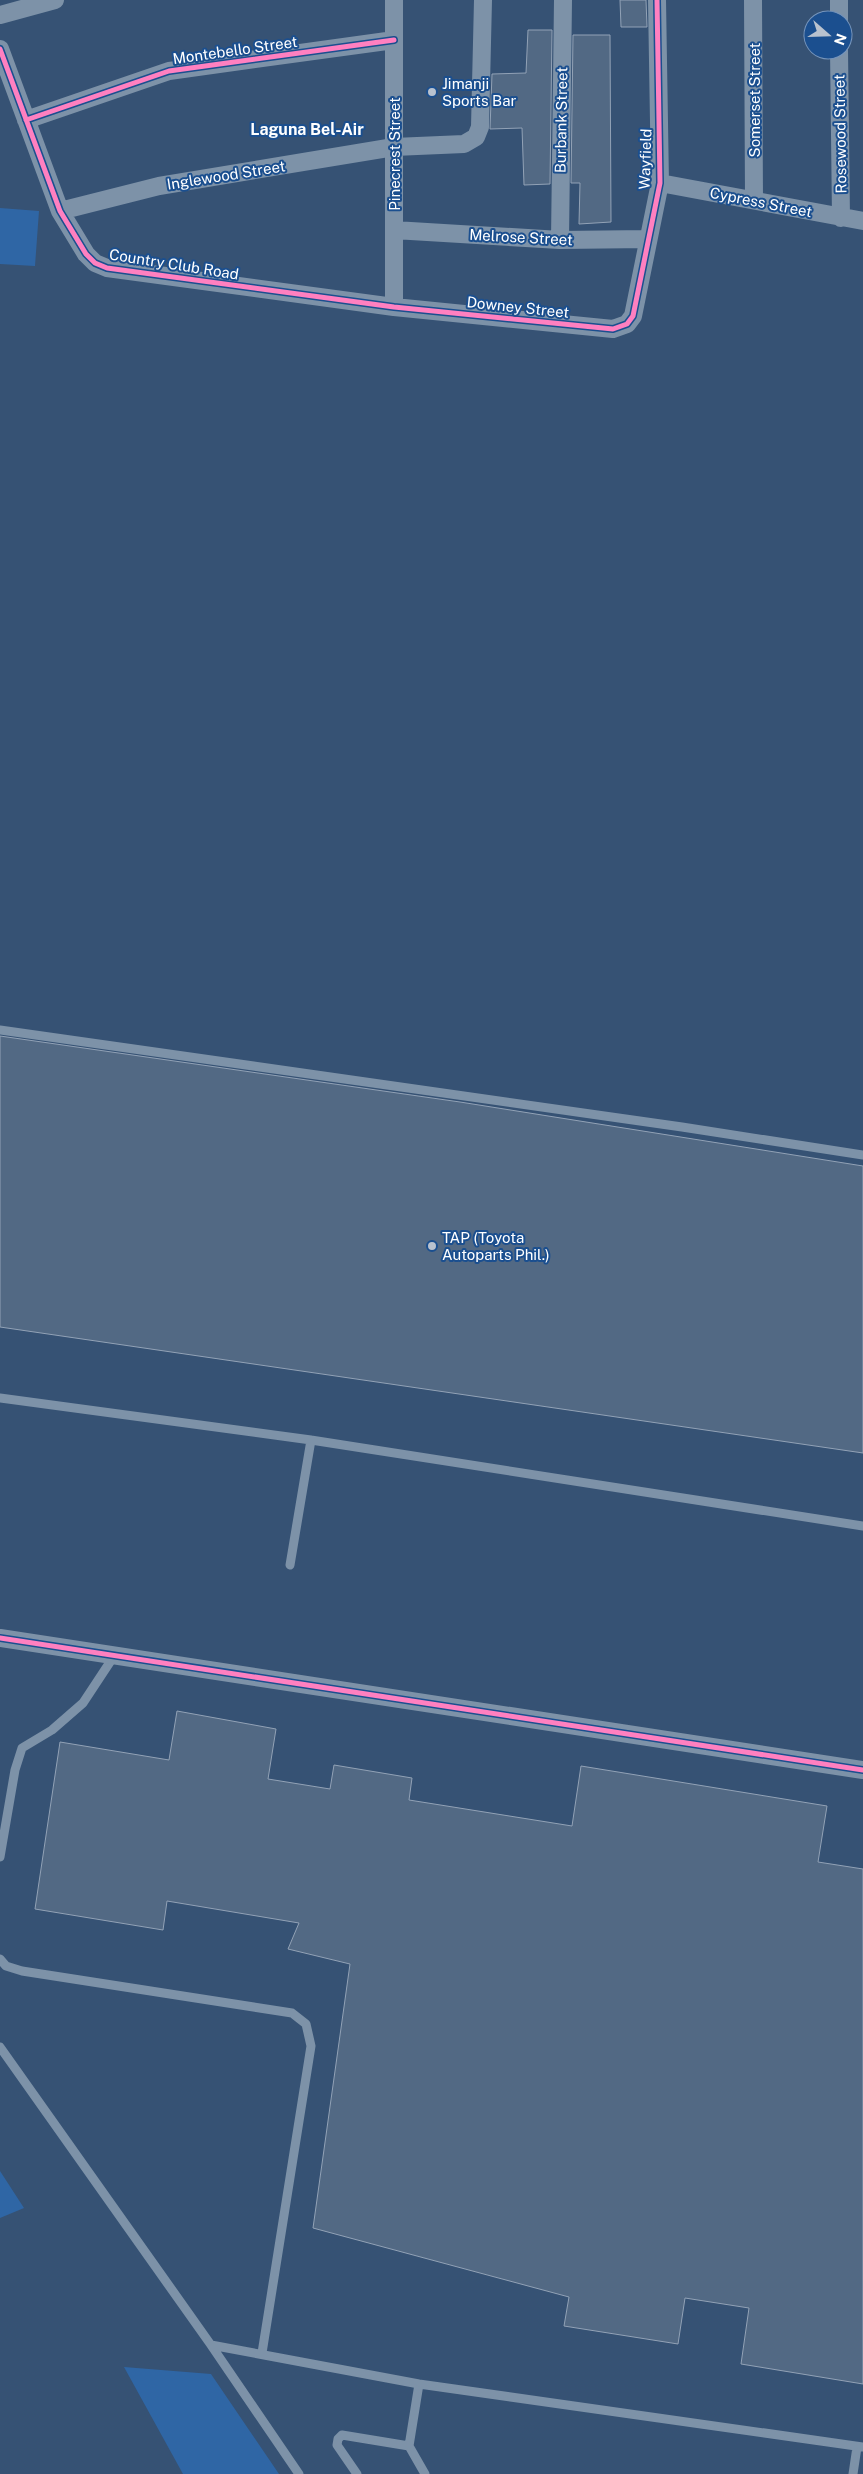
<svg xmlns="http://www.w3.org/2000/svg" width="863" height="2474" font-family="'Public Sans',sans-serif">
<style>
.green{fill:#2f66a5}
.building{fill:#526984;stroke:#92a2b6}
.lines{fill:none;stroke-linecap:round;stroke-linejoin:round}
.service{stroke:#7d92a8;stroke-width:9}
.minor{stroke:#7d92a8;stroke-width:18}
.cycleway-casing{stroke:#1b4f8f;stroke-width:8}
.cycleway{stroke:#ff80c0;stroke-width:5}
.poi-dot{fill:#b9c2ce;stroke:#1b4f8f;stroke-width:2}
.labels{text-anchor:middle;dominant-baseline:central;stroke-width:4;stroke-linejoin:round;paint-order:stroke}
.street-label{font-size:15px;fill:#fff;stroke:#1b4f8f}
.poi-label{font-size:15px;fill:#fff;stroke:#1b4f8f;text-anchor:start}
.neighbourhood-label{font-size:16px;font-weight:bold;fill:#fff;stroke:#1b4f8f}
</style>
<rect width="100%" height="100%" fill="#365274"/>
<path class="green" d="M0,208L39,211L35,266L0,264Z
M0,2171L24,2208L0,2218Z
M124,2367L211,2374L279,2474H183Z"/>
<path class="building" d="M620,0H646L647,27H621Z
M528,30H552L550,184L524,185L522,128L490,129L492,74L526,73Z
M573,35H610L611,222L579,224L580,183H571Z
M0,1036L460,1102L863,1166V1453L0,1327Z
M177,1711L276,1729L268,1779L330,1789L334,1765L412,1778L409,1800L572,1826L581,1766L827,1806L818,1862L863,1869V2384L741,2364L749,2308L685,2298L678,2344L564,2326L569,2297L313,2228L350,1964L288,1949L299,1923L167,1901L163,1930L35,1909L60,1742L169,1760Z"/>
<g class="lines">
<path class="service" d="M0,1030L682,1127L863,1155
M0,1398L311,1440L863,1526
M290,1565L311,1440
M0,1857L15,1770L22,1748L52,1730L83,1703L114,1656
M0,1959L6,1966L22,1971L292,2013L306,2024L311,2046L262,2353
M0,2047L211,2345L419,2384L863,2447
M211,2345L299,2474
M419,2384L409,2446L425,2474
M357,2474L337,2445L338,2439L342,2435L409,2446
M853,2474L857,2447"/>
<path class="minor" d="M753,0L754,199
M839,0V20
M0,15L55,0
M0,49L60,211L86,254L95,263L107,268L394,307L613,329L627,324L633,316L660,183L657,0
M839,50L841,218
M26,120L169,71L394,40
M660,183L863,221
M60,211L159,186L394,147L464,144L476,137L480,127L483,0
M394,230L560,240L648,239
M560,240L563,0
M394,307V0
M0,1638L863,1770"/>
<g class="cycleway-casing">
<path id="cycleway" d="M0,49L60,211L86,254L95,263L107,268L394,307L613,329L627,324L633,316L660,183L657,0
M26,120L169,71L394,40
M0,1638L863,1770"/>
</g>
<use href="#cycleway" class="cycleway"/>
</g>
<g class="poi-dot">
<circle cx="432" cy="92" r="5"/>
<circle cx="432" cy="1246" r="5"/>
</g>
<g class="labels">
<g class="street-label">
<text transform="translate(235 50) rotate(-8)">Montebello Street</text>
<text transform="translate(754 100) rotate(-90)">Somerset Street</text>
<text transform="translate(561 120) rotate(-89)">Burbank Street</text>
<text transform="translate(840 134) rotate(-91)">Rosewood Street</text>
<text transform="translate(394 154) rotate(-90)">Pinecrest Street</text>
<text transform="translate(645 159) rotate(-88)">Wayfield</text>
<text transform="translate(226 175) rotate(-9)">Inglewood Street</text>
<text transform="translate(761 202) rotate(11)">Cypress Street</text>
<text transform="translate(521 237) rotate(3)">Melrose Street</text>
<text transform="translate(174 264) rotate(9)">Country Club Road</text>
<text transform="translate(518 307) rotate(6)">Downey Street</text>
</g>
<g class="poi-label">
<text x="442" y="83">Jimanji<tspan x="442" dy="17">Sports Bar</tspan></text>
<text x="442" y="1237">TAP (Toyota<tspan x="442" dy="17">Autoparts Phil.)</tspan></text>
</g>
<g class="neighbourhood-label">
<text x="307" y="129">Laguna Bel-Air</text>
</g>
</g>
<g transform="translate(828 35) rotate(110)"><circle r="24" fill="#1b4f8f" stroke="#7695bc"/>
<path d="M0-4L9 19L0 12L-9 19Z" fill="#b9c2ce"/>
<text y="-8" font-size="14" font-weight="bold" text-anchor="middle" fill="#ffffff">N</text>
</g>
</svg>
